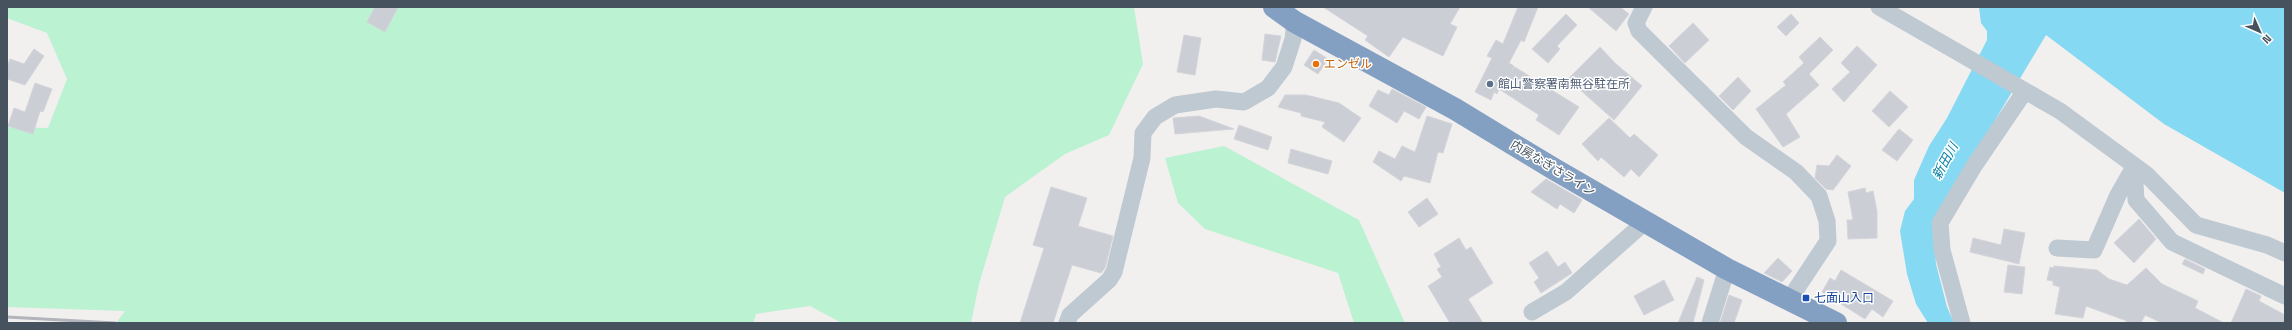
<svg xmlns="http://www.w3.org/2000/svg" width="2292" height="330" font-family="'Space Grotesk','Noto Sans JP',sans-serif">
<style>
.green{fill:#bbf2d2}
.water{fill:#85d9f2}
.building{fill:#cbced4;stroke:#d3d5db}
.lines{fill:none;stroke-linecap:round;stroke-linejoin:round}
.minor{stroke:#bfc9d2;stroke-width:17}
.highway{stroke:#83a0c2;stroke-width:22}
.rail{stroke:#b1b4ba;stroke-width:3}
.food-dot{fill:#e8710a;stroke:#fff;stroke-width:1.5}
.service-dot{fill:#5c6f8a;stroke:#fff;stroke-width:1.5}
.transit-dot{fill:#1a4fb4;stroke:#fff;stroke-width:1.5}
.labels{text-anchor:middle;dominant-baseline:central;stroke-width:3;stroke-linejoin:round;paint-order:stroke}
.food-label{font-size:12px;fill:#c56008;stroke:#fff;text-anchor:start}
.service-label{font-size:12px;fill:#4e5e75;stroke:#fff;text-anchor:start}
.street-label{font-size:12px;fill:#46525e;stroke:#fff}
.transit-label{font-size:12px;fill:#164399;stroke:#fff;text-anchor:start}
.water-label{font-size:13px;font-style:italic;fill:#047fa5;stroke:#fff}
</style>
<rect width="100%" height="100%" fill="#f2efef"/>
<path class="green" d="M7,7H1134L1143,64L1109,135L1065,154L1005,197L979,284L971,323H842L810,306L756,314L753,323H116L125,311L7,307V127L48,128L67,79L47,33L7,18Z
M1224,146L1359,220L1405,323H1354L1338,273L1205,229L1178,203L1165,158Z"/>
<path class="water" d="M1979,7H2285V193L2164,124L2046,35L1991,127L1934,235L1936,264L1947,307L1954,323H1928L1916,304L1907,274L1900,231L1905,211L1914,199V180L1929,146L1947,118L1987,40V31L1981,23Z"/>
<path class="building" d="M375,7H398L385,32L367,22Z
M1323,7H1460L1450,24L1457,27L1443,56L1403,37L1389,57L1365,40L1368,36Z
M1518,7H1538L1524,42L1521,40L1509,63L1514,66L1512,71L1515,67L1579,107L1559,135L1536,120L1539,115L1499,89L1497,94L1494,92L1491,100L1475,92L1492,58L1487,56L1496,40L1503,44Z
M1588,7H1620L1629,14L1616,31Z
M1566,14L1577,25L1557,46L1560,49L1548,63L1532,49Z
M1791,14L1799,23L1786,36L1777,27Z
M1693,23L1709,40L1685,63L1669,46Z
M1265,34L1281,36L1275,62L1262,60Z
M1184,35L1201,38L1195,75L1177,72Z
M1820,37L1833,50L1809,74L1819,85L1786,114L1800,137L1783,147L1756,109L1786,85L1783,82L1804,63L1799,57Z
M1857,46L1877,65L1844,102L1832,89L1850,72L1841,63Z
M1600,47L1615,63L1642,86L1614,120L1568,79Z
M34,49L44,56L25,85L7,79V67L10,59L24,64Z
M1314,50L1328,59L1318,74L1304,65Z
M1738,77L1751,91L1733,110L1719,96Z
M35,83L52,89L43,112L40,111L33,134L8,126L14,108L25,112Z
M1392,89L1426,107L1419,119L1404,111L1397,123L1369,106L1378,90L1389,95Z
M1890,91L1908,107L1889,127L1872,111Z
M1285,95H1306L1339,103L1361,118L1344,142L1322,127L1325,122L1301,116V113L1278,107Z
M1199,116L1234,129L1175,134L1173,118Z
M1427,116L1452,124L1443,153L1438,152L1430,183L1404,176L1401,181L1373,162L1379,151L1395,159L1402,146L1415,152Z
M1609,118L1630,138L1634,134L1658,155L1639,177L1631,169L1624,177L1601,157L1598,161L1582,144Z
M1239,125L1272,137L1268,150L1234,139Z
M1899,129L1913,140L1897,161L1882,150Z
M1291,149L1332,161L1328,174L1288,163Z
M1837,155L1851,166L1833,190L1826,189L1815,178L1817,165L1829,166Z
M1546,179L1582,200L1574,213L1560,204L1557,209L1531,192Z
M1051,187L1087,198L1078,226L1113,236L1105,268L1101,273L1072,265L1053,323H1020L1044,248L1033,245Z
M1865,188L1866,193L1873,191L1877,211V238L1848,239L1847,220H1853L1848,192Z
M1427,198L1438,214L1419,227L1408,212Z
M2139,219L2156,239L2134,263L2114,243Z
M2004,229L2025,233L2019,264L1970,252L1973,238L2001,245Z
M1459,238L1466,250L1471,247L1493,283L1468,299L1483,323H1450L1428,286L1442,277L1437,269L1441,267L1434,254Z
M1547,251L1558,267L1565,262L1572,273L1541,293L1534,282L1539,278L1529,263Z
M1778,258L1792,271L1782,282L1764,273Z
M2185,259L2205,269L2203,274L2182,264Z
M2008,265L2025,267L2022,294L2004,292Z
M2054,266L2097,270L2109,279L2127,285L2146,268L2162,284L2198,301L2195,308L2224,323H2162L2145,315L2141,323H2126L2127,321L2086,306L2083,318L2055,314L2060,287L2053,285V281L2047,280L2050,267L2053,268Z
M1841,270L1893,301L1883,317L1872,309L1865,319L1822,292L1830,278L1835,281Z
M1697,277L1704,280L1693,323H1678Z
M1664,280L1674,300L1644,315L1634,296Z
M2246,289L2261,296L2259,301L2285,315V323H2231Z
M1729,295L1742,300L1734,323H1720Z"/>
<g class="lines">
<path class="minor" d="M1644,7L1636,23L1639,31L1746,137L1796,172L1819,196L1827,221L1828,241L1789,300
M1879,7L2060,111L2146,174L2196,225L2267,245L2285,253
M2134,167L2136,200L2172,242L2285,296
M2057,248L2094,250L2118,195L2134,167
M1532,312L1566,292L1645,222
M1067,323L1070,315L1109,280L1114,272L1142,158L1143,133L1155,117L1175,105L1216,99L1244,102L1268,88L1284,67L1293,39L1295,22
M1710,323L1727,269
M1962,323L1942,250L1940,223L1974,166L2025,91"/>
<path class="highway" d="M1274,7L1295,22L1455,109L1554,169L1727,269L1836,323"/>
<path class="rail" d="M7,317L115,323"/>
</g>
<circle class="food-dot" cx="1316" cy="64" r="4"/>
<circle class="service-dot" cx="1490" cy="84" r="4"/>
<rect class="transit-dot" x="1802" y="294" width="8" height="8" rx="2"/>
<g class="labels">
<g class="food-label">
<text x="1324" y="64">エンゼル</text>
</g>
<g class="service-label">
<text x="1498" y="84">館山警察署南無谷駐在所</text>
</g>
<g class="street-label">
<text transform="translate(1553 168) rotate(31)">内房なぎさライン</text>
</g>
<g class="transit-label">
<text x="1814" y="298">七面山入口</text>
</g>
<g class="water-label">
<text transform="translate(1945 161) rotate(-61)">新田川</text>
</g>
</g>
<rect width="2292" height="330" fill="none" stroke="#46525e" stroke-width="16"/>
<g transform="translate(2260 32) rotate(135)" stroke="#ffffff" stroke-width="3" paint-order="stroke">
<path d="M0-3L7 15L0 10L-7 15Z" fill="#46525e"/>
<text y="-6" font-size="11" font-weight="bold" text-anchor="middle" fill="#46525e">N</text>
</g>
</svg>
